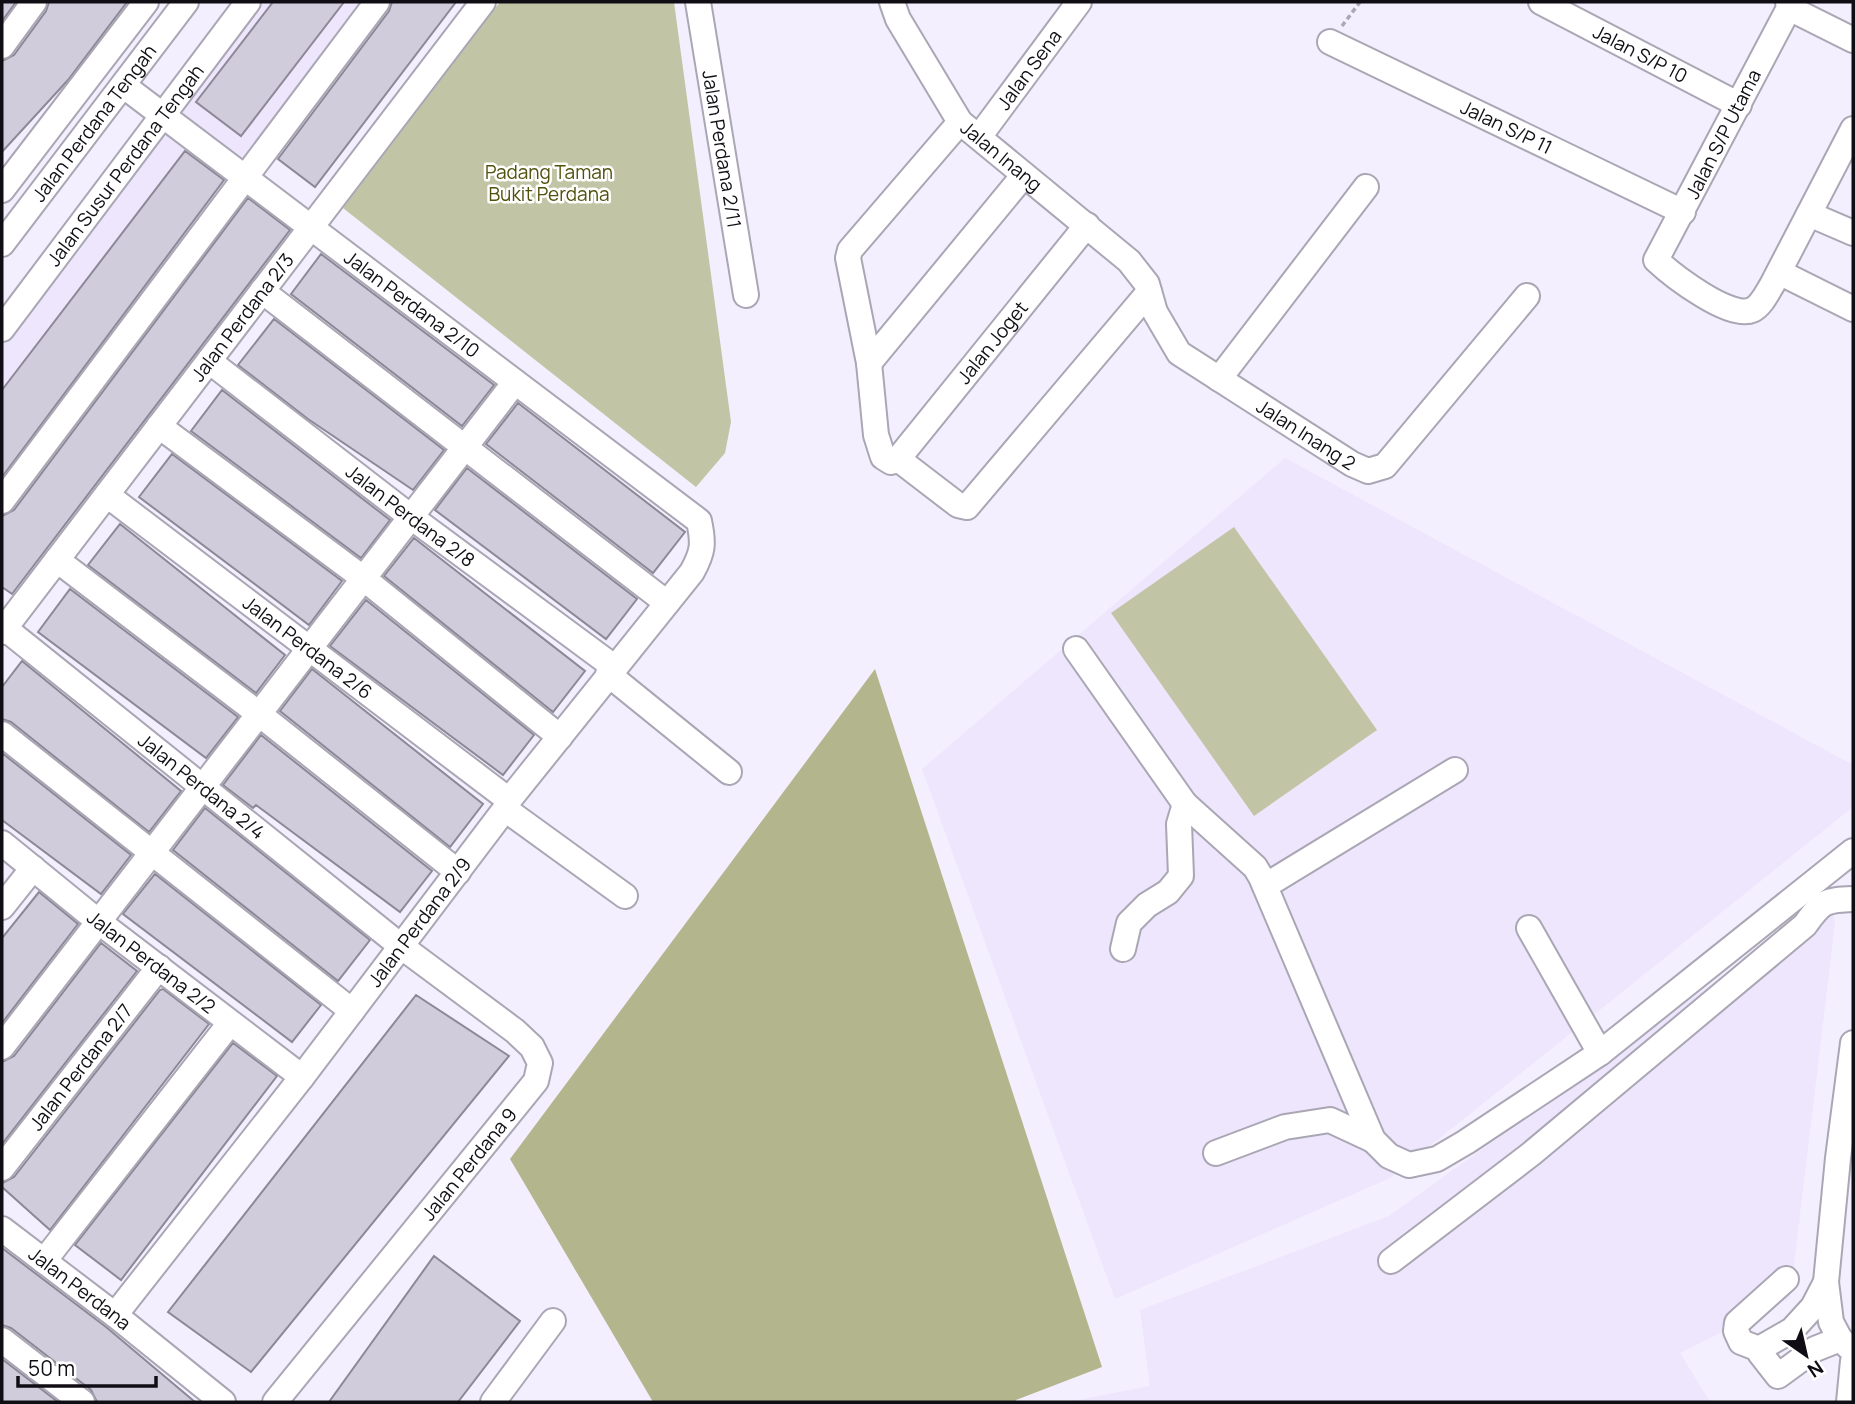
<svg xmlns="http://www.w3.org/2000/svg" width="1855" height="1404" font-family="Manrope,sans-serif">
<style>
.built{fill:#ede6fd}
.green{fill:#c2c5a5}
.forest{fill:#b3b68d}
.building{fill:#d0ccdb;stroke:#8c8896;stroke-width:2}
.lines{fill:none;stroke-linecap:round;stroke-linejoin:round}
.minor-casing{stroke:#aaa6b4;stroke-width:28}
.path{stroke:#aba8b4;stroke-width:3.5;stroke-dasharray:5 3.5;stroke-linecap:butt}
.minor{stroke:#fff;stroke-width:24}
.labels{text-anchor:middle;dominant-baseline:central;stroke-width:5;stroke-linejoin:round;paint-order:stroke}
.street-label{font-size:19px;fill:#100e14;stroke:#fff}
.park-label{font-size:19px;fill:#50510c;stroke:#fff}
</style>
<rect width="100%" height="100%" fill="#f3effe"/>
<path class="built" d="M238,2H384L2,508V317Z
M1285,458L1853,765V807L1390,1178L1115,1299L922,769Z
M1829,900L1835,923L1790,1298L1680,1353L1710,1402H1068L1150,1386L1140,1310L1389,1216Z"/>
<path class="green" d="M500,2H674L731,422L725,453L696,487L343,208Z
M1234,527L1377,730L1254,816L1111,613Z"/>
<path class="forest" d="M875,669L1102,1367L1016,1400L1017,1402H653L510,1159Z"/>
<path class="building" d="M2,2H16L2,21Z
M49,2H127L68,80L2,152V61L14,55L46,11Z
M273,2H344L241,136L196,102Z
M392,2H456L315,187L278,159L389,11Z
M185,151L224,180L2,477V390Z
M248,198L290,230L12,594L2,587V516L14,510Z
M321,254L494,385L462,426L291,294Z
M274,319L444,450L413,490L308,419L238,365Z
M222,390L390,520L361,558L191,431Z
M518,403L685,532L653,573L486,444Z
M172,454L342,581L309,625L139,497Z
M467,468L637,599L606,639L435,510Z
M120,524L285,655L256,693L88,565Z
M414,538L585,671L553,712L384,576Z
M70,589L238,717L206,758L38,632Z
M366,600L534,735L503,775L330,646Z
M22,661L181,791L149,832L11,722L2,719V687Z
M312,669L483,804L450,847L280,711Z
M261,735L432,871L400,912L256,805L253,808L223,785Z
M2,753L131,855L101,894L2,820Z
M205,808L370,940L338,981L173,850Z
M155,874L321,1005L292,1042L123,914Z
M39,892L78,924L2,1023V938Z
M101,943L137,971L2,1144V1062L14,1056Z
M163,989L209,1024L50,1230L2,1187V1183L14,1177L160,990Z
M416,995L509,1056L251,1372L168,1312Z
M233,1043L277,1076L121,1280L75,1245Z
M2,1248L106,1327L195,1402H97L91,1390L11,1328L2,1325Z
M434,1256L520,1321L458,1402H329Z
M2,1359L58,1402H2Z"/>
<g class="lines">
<g class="minor-casing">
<g id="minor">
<path id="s1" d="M698,2L746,295"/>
<path id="s2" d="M892,2L898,19L960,122L1129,261L1147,284L1155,312L1179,353L1352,464L1368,471L1385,466L1527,296"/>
<path id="s3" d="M1541,2L1739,105"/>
<path d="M1788,2L1789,8L1656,260C1672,275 1730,320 1752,310C1761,306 1767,293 1772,285L1853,129"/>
<path d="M1789,8L1853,40"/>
<path id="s4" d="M1330,42L1683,212"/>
<path d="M2,46L34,2"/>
<path d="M960,122L850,250L848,258L869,363L876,435L883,457L891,462L898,459L958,505L967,507L1149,292"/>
<path id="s5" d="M979,137L1079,2"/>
<path d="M2,190L146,2"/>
<path d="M1809,214L1853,233"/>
<path id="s6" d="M2,244L186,2"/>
<path d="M1779,272L1853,309"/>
<path d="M262,291L667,603"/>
<path id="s7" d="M2,329L248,2"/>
<path id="s8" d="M209,361L411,517L614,667"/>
<path d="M869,363L1024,175"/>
<path d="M1219,379L1366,187"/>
<path d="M159,426L363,578L560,737"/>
<path id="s9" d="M898,459L1087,225"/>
<path id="s10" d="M107,495L509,800"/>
<path d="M2,501L377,2"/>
<path d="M57,560L259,714L458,872"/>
<path id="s11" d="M2,626L402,947L515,1031L532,1047L540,1063L536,1081L275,1402"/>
<path id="s12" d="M2,632L483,2"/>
<path d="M1076,649L1185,804L1255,867L1261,877L1373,1140L1389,1156L1409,1165L1437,1159L1466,1142L1600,1053L1853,851"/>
<path d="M608,674L729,772"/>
<path d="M2,734L352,1011"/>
<path d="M505,809L625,896"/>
<path id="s13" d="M2,843L99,922L302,1077"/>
<path d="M1265,886L1455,770"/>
<path d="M2,907L33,868"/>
<path d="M1529,928L1600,1053"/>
<path d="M1123,949L1129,923L1147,905L1168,892L1181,876L1179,824L1185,804"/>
<path d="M1853,1043L1838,1158L1826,1282L1831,1322L1840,1339L1853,1351"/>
<path d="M2,1047L515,382"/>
<path d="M1216,1153L1285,1127L1330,1120L1373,1140"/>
<path id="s14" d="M2,1168L159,967"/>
<path id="s15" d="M2,1229L115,1315L223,1402"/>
<path d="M44,1261L230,1023"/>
<path d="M1391,1261L1531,1154L1805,925C1822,901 1825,900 1853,899"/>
<path d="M1786,1279L1737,1323L1736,1331L1741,1342L1759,1349L1760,1353L1778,1376L1815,1349L1840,1339"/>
<path id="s16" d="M115,1315L302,1077L505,809L509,800L692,572C703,552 704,544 699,521L124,86"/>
<path d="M2,1340L82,1402"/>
<path d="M1759,1349L1792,1330L1813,1307L1826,1282"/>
<path d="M493,1402L553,1321"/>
<path d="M1849,1402L1853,1361"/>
</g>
</g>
<path class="path" d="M1342,26L1360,2"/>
<use href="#minor" class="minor"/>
</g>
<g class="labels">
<g class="street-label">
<text stroke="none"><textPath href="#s3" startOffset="112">Jalan S/P 10</textPath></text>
<text stroke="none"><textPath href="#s5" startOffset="84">Jalan Sena</textPath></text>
<text stroke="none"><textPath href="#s6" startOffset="152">Jalan Perdana Tengah</textPath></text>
<text stroke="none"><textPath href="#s4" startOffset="196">Jalan S/P 11</textPath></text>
<text transform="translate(1723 134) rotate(-63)">Jalan S/P Utama</text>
<text stroke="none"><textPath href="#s1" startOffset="149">Jalan Perdana 2/11</textPath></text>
<text stroke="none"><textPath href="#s2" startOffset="192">Jalan Inang</textPath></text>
<text stroke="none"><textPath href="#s7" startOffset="205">Jalan Susur Perdana Tengah</textPath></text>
<text transform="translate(412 304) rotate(37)">Jalan Perdana 2/10</text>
<text stroke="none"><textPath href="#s12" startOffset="396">Jalan Perdana 2/3</textPath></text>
<text stroke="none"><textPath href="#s9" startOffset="150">Jalan Joget</textPath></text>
<text stroke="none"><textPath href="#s2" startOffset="614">Jalan Inang 2</textPath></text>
<text stroke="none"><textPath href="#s8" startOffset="254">Jalan Perdana 2/8</textPath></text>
<text stroke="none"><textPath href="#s10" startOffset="252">Jalan Perdana 2/6</textPath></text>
<text stroke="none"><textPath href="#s11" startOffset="256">Jalan Perdana 2/4</textPath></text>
<text stroke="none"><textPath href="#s16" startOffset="497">Jalan Perdana 2/9</textPath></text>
<text stroke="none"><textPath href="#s13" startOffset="191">Jalan Perdana 2/2</textPath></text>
<text stroke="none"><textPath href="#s14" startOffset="128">Jalan Perdana 2/7</textPath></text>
<text transform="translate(469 1164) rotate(-51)">Jalan Perdana 9</text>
<text stroke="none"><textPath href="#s15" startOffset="98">Jalan Perdana</textPath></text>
</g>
<g class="park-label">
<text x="549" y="172">Padang Taman<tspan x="549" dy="22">Bukit Perdana</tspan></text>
</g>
</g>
<rect width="1855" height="1404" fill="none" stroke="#100e14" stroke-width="7"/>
<g transform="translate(1806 1355) rotate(146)" stroke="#ffffff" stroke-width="5" paint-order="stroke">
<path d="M0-5L12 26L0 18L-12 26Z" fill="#100e14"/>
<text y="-10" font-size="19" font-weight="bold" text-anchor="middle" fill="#100e14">N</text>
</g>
<path d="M18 1376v10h138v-10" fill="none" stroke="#100e14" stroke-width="3.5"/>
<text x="28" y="1376" font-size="21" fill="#100e14" stroke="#ffffff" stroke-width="5" paint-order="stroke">50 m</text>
</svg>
